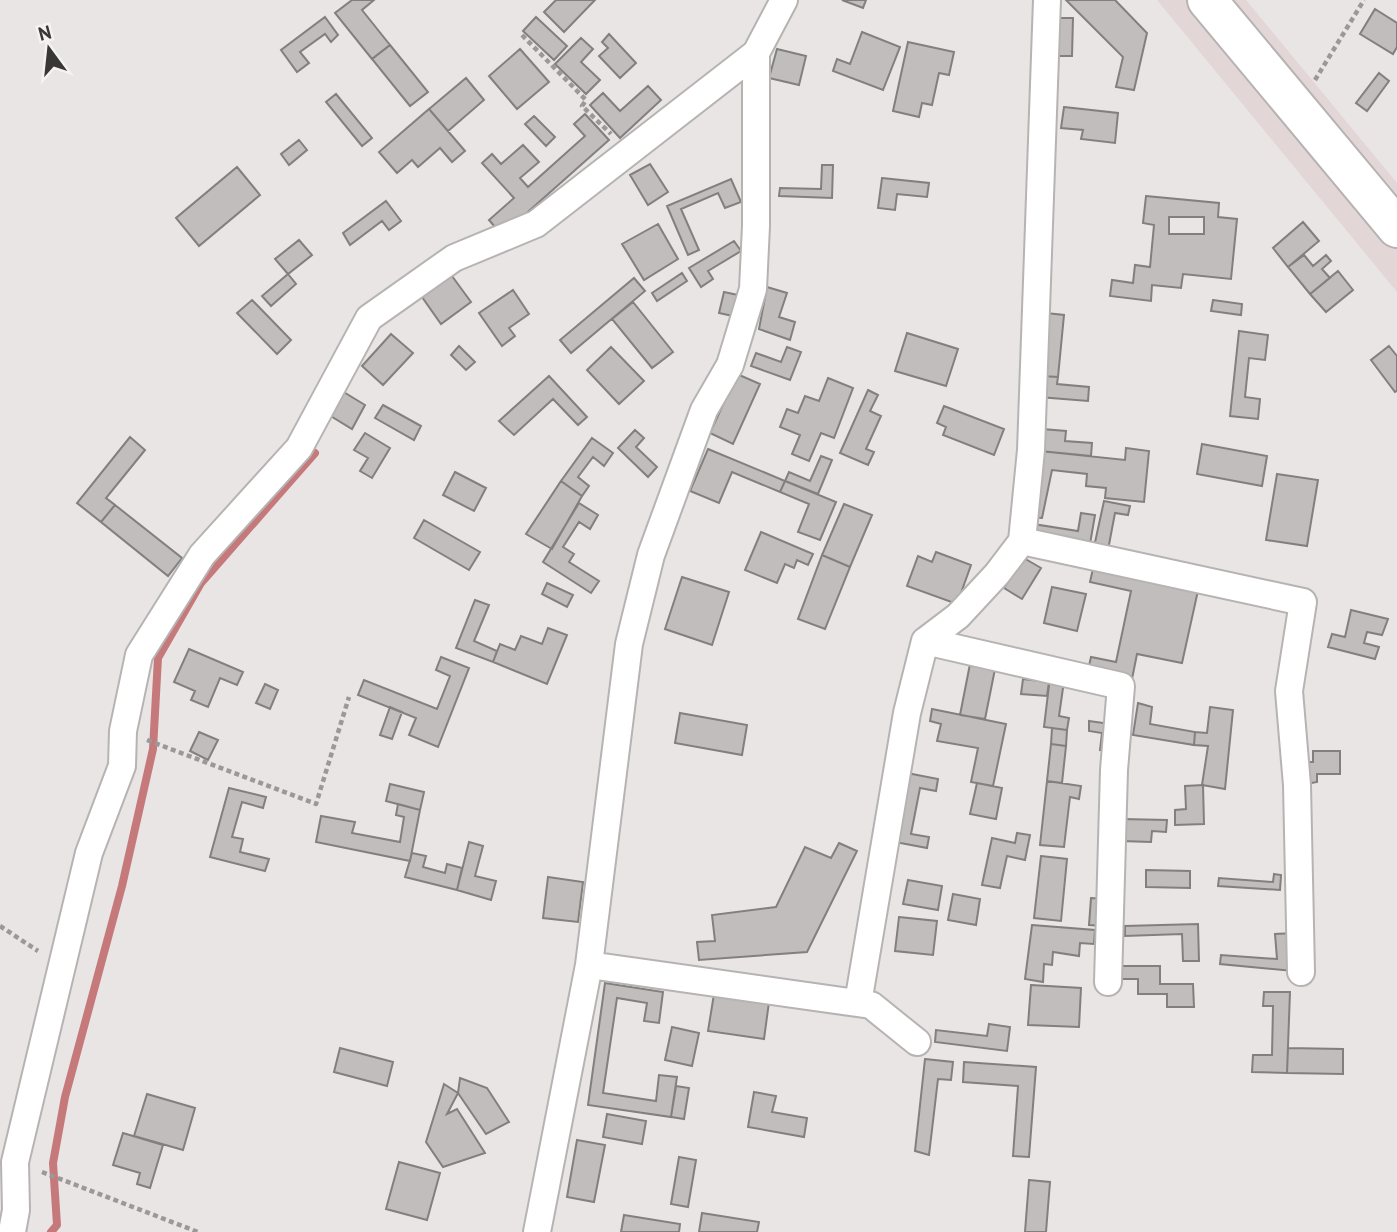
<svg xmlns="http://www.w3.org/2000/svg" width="1397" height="1232" font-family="'PT Sans',sans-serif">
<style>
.built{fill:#e3d6d6}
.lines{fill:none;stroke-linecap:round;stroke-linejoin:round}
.stream{stroke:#c5797b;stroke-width:8}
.building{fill:#c1bdbd;stroke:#827f7f;stroke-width:2;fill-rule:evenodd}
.minor-casing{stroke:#b7b3b3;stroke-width:30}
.highway-casing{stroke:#b7b3b3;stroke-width:42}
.path{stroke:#9b9898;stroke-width:4.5;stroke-dasharray:5 3.5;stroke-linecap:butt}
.minor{stroke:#fff;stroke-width:26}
.highway{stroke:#fff;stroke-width:38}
</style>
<rect width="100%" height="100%" fill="#e9e5e5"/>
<path class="built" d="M1157,0H1246L1397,183V292Z"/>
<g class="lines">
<path class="stream" d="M51,1232L57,1225L53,1163L65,1097L122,886L153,749L158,658L201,583L315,453"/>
</g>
<path class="building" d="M352,0H374L362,10L390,45L372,59L335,13Z
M556,0H595L564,32L544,12Z
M842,0H866L863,8Z
M1066,0H1115L1147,33L1134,90L1116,87L1123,57Z
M1375,9L1397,23V47L1393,54L1360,34Z
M325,17L338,35L331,42L325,34L300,52L309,63L297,72L281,50Z
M536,17L567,46L554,60L523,31Z
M1058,18H1073L1072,56H1057Z
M862,32L900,47L883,90L833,71L837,59L850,64Z
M609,34L636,63L620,78L599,56L608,48L602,42Z
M581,38L593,49L581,62L600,80L586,94L555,64Z
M908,42L954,52L949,75L939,73L932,105L922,103L919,117L893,111Z
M390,45L428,92L410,106L372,59Z
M520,49L549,82L517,109L489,76Z
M777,49L806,56L799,85L769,78Z
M1379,73L1389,81L1367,111L1356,103Z
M466,78L484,100L448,131L429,109Z
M648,86L661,100L620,138L590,105L603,93L620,111Z
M336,94L372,138L362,146L326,102Z
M1064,107L1118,113L1115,143L1081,139L1083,130L1061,128Z
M429,109L465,151L452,162L440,148L418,167L412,160L397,173L379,152Z
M585,114L609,140L502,235L489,220L514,198L482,163L492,154L501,164L523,145L539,162L520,178L528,187L585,136L574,124Z
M534,116L555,137L546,146L525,124Z
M299,140L307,150L289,165L281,154Z
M650,164L668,192L648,205L630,175Z
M822,165H833L832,198L779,196L780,188L821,189Z
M237,167L260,195L199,246L176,218Z
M882,178L929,183L927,197L897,194L895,210L878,208Z
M731,179L741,202L725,208L718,193L681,209L699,250L688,255L667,206Z
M1146,196L1219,203L1218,217L1237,219L1231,279L1183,274L1181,288L1152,285L1151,301L1110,296L1112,280L1133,283L1135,265L1150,267L1154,225L1143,223ZM1169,217H1204V234H1169Z
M386,201L401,221L389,230L382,221L350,245L343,233Z
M1303,222L1319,241L1288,267L1273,248Z
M658,224L678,259L644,280L622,244Z
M299,240L312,255L288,274L275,259Z
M734,241L741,251L708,271L713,279L701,287L689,268Z
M1304,255L1313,266L1326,255L1331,261L1322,269L1330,278L1310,294L1288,267Z
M1338,271L1353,290L1326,312L1310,294Z
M682,273L687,281L657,301L652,293Z
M288,274L296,284L271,306L262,296Z
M452,276L471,302L441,324L422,297Z
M634,278L645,291L571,353L560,340Z
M767,287L787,293L779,317L795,322L790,340L759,329Z
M513,290L529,314L509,328L515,336L502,346L479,313Z
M724,292L738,295L733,316L719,313Z
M252,300L291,340L277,354L237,313Z
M1213,300L1242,304L1241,315L1211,311Z
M633,302L673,352L652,368L612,319Z
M1046,313L1064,315L1058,377L1041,376Z
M1239,331L1268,335L1265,360L1249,358L1245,397L1260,399L1258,419L1230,416Z
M907,333L958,349L946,386L895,371Z
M391,334L413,353L383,385L362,366Z
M459,346L475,362L466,370L451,355Z
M1389,346L1397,356V391L1395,392L1371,360Z
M611,347L644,381L619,404L587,370Z
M787,347L801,352L790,380L751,366L756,353L781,362Z
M737,374L760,384L733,444L710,433Z
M549,376L587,417L578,425L553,399L514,435L499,421Z
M1041,376L1058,377L1057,384L1089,387L1088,401L1039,397Z
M828,378L853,388L834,438L821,433L809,461L792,454L800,435L780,427L787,409L798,413L805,396L819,401Z
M868,390L878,395L870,411L881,416L866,449L874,452L868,465L840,453Z
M342,391L365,405L352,429L329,415Z
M383,405L421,426L414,440L375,418Z
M944,406L1004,429L994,455L943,435L946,427L937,423Z
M1042,429L1066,431L1065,441L1092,443L1091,456L1040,451Z
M635,430L644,438L636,447L657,467L648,477L618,448Z
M365,433L390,448L372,478L360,471L368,458L354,450Z
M130,437L145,450L106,498L115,505L101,522L77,503Z
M592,438L613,453L604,466L593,457L578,477L589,486L582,496L561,481Z
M1202,444L1267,456L1262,486L1197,474Z
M1126,448L1149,451L1144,502L1105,498L1106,488L1086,486L1087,474L1052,470L1042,518L1029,517L1040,451L1125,460Z
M708,449L785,481L780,492L732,472L719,503L690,491Z
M821,456L832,460L818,494L785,481L789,472L810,481Z
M455,472L486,488L474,511L443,495Z
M1277,474L1318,480L1307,546L1266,540Z
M561,481L582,496L552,549L526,534Z
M785,481L836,502L820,540L798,532L809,504L780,492Z
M1104,501L1130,506L1128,515L1115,513L1108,550L1094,547Z
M579,503L598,515L590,529L579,522L563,547L574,554L569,562L599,581L591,593L543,562Z
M844,504L872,515L850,567L822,555Z
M115,505L182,558L168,576L101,522Z
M1081,513L1095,515L1090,544L1031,535L1033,524L1078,531Z
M424,520L480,552L469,570L414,538Z
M761,532L813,554L808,565L797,560L794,568L785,564L777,583L745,570Z
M936,552L971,565L957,604L907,586L918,556L932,562Z
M822,555L850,567L825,629L798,619Z
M1022,557L1041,568L1022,599L1004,588Z
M1094,564L1199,586L1182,663L1137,654L1132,679L1088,670L1091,657L1116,662L1131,591L1090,582Z
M682,577L729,592L712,645L665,629Z
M547,583L573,595L567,607L542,594Z
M1052,587L1086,594L1077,631L1044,623Z
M475,600L489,605L474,641L497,651L493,662L456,648Z
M1351,610L1388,619L1382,635L1367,632L1364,643L1379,647L1375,659L1328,647L1332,634L1345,637Z
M548,628L567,635L547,684L493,662L500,644L515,650L521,636L542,644Z
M189,649L243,672L237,685L220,678L208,707L191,700L195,691L174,682Z
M441,657L469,668L438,747L409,735L416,718L358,695L364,680L437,709L450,676L436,670Z
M970,664L995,669L985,719L960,715Z
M1050,677L1064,681L1059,716L1069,718L1067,730L1044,727Z
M1023,679L1049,682L1047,696L1021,694Z
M265,684L278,690L270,709L256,703Z
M1138,703L1152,707L1150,724L1195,732L1194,745L1133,735Z
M390,707L402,712L392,739L380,735Z
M1210,707L1233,710L1225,789L1202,785L1208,746L1194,745L1195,732L1207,733Z
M932,709L1006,724L993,786L971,782L978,748L937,741L941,724L930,721Z
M680,713L747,725L742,755L675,743Z
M1089,721L1111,724L1109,751L1100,750L1102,733L1089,731Z
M1052,728L1067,730L1066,746L1051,744Z
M199,732L218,740L208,760L190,751Z
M1051,744L1066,746L1062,783L1047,781Z
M1313,751H1340V774H1317V782L1306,784L1305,762H1313Z
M907,773L938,779L936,791L920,788L911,834L929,837L927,848L895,842Z
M1047,781L1081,786L1079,799L1070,797L1064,847L1040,845Z
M977,783L1002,788L996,819L970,814Z
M390,784L424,792L420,810L386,801Z
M1203,785L1204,824L1175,825V810L1186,809L1185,786Z
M229,788L266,797L263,808L242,802L232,837L243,839L240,852L269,859L265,871L210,857Z
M398,804L420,810L410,861L316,842L321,816L355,822L352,833L400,842L404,817L396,815Z
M1122,819L1167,820L1166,832L1152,831L1151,842L1121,841Z
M1017,833L1030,835L1025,860L1007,856L1000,888L982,885L992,838L1015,843Z
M469,842L483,846L475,876L496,881L491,900L457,890Z
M839,843L857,851L807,952L699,960L697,942L715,941L712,915L776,907L805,847L831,858Z
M412,853L426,856L423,867L445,873L447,864L462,868L457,890L405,877Z
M1041,856L1067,859L1061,921L1034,918Z
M1146,870L1190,871V888L1146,887Z
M1274,874L1281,875L1280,890L1218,886L1219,878L1273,882Z
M548,877L583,882L578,922L543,918Z
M908,880L942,886L938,910L903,904Z
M953,894L980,899L976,925L948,920Z
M1091,898L1105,899L1103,926L1089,925Z
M899,917L937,921L933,955L895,951Z
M1198,924L1199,961H1183L1182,934L1125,936V926Z
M1032,925L1095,930L1094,944L1080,943L1079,956L1053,952L1052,965L1044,964L1043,982L1025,979Z
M1294,933L1293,971L1220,964L1221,955L1277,959L1275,934Z
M1121,966H1160V984H1193L1194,1007H1167V994H1138V979H1119Z
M605,983L663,992L659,1023L644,1021L647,1003L617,998L603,1093L656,1101L659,1075L677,1077L671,1117L588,1105Z
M1031,985L1081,988L1079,1027L1028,1025Z
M1264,992H1290L1287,1073L1252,1072L1253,1055H1272L1273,1006H1263Z
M714,994L769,1002L764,1039L708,1031Z
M989,1024L1010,1027L1007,1051L935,1042L936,1030L987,1036Z
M672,1027L699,1033L692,1066L665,1060Z
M340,1048L393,1062L387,1086L334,1072Z
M1288,1048L1343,1049V1074L1287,1073Z
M925,1059L953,1062L951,1080L938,1079L929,1155L915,1151Z
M964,1062L1036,1067L1029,1157L1013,1156L1018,1086L963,1082Z
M460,1078L487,1088L509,1122L486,1134L458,1093Z
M444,1084L458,1093L447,1114L457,1109L485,1153L443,1167L426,1142Z
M676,1086L689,1088L684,1119L671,1117Z
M754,1092L776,1096L772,1112L807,1118L804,1137L748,1127Z
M147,1094L195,1108L183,1150L134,1136Z
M607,1114L646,1121L642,1144L603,1137Z
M123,1133L163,1145L150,1188L137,1184L140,1173L113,1165Z
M577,1140L605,1145L594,1202L567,1197Z
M679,1157L696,1160L688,1207L671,1204Z
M399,1162L440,1173L427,1220L386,1209Z
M1029,1180L1050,1182L1046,1232H1025Z
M702,1213L759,1222L757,1232H699Z
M624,1215L680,1224L679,1232H621Z"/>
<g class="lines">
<g class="minor-casing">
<path id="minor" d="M1022,541L1303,602L1289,691L1297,785L1301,972
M925,641L1121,686L1114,770L1108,982
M589,965L871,1005L917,1042
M858,1003L907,713L925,641L958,616L997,574L1022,541L1031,450L1047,0
M12,1232L16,1210L15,1162L89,853L122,766L123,731L139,655L202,555L299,448L369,318L454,258L536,224L756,53
M537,1232L589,965L629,644L651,555L704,410L730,365L753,289L756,226V53L784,0"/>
</g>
<g class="highway-casing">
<path id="highway" d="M1207,0L1397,228"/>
</g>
<path class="path" d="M522,35L586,100L582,106L611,134
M1315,80L1364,0
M147,740L316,804L349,697
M0,926L38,951
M42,1172L198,1232"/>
<use href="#minor" class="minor"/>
<use href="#highway" class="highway"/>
</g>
<g transform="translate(49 49) rotate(345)" stroke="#f6f2f2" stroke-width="5" paint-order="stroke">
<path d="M0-5L12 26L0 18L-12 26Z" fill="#383636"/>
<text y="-10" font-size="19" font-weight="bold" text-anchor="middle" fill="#383636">N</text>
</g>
</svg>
